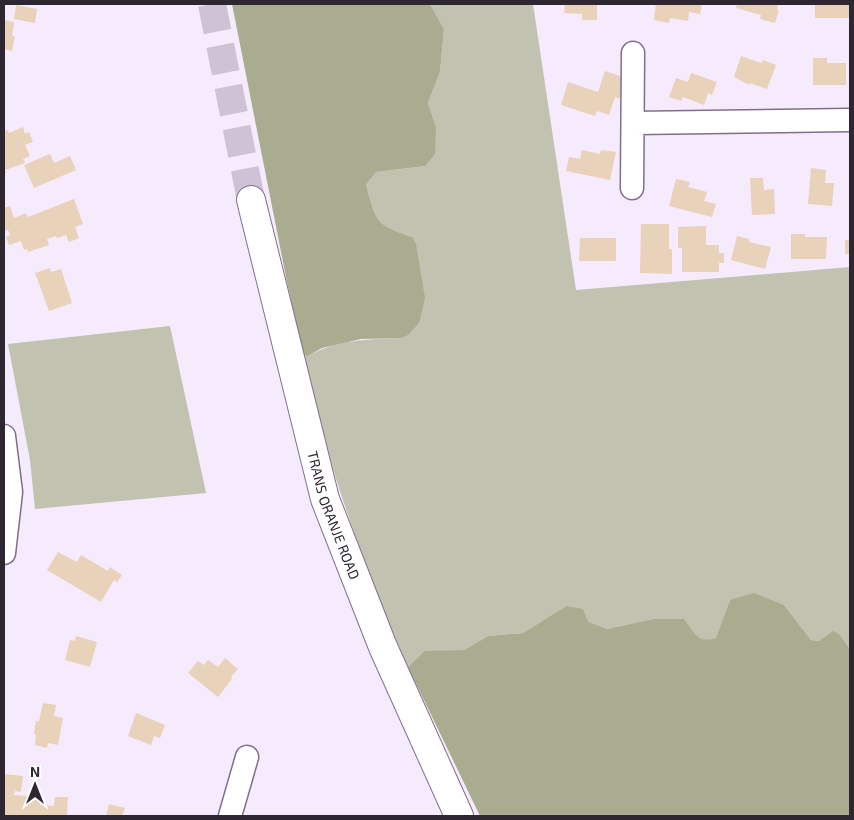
<svg xmlns="http://www.w3.org/2000/svg" width="854" height="820" font-family="'Exo 2',sans-serif">
<style>
.green{fill:#c1c3b0}
.forest{fill:#a9ac8e}
.building{fill:#e8d2b9}
.lines{fill:none;stroke-linecap:round;stroke-linejoin:round}
.secondary-tunnel{stroke:#cec3d4;stroke-width:28;stroke-dasharray:28 14;stroke-linecap:butt}
.street-casing{stroke:#816f8a;stroke-width:25}
.secondary-casing{stroke:#816f8a;stroke-width:30}
.street{stroke:#fff;stroke-width:22}
.secondary{stroke:#fff;stroke-width:28}
.labels{text-anchor:middle;dominant-baseline:central;stroke-width:4;stroke-linejoin:round;paint-order:stroke}
.street-label{font-size:14px;fill:#2e2631;stroke:#fff}
</style>
<rect width="100%" height="100%" fill="#f6eafd"/>
<path class="green" d="M430,4H533L576,290L850,267V649L840,635L819,641L811,640L784,605L730,600L716,639L707,641L653,619L607,629L588,623L566,606L523,633L488,636L464,650L425,652L408,667C378,597 350,528 329,455C319,423 311,389 303,355L308,356C336,340 368,339 401,338L412,237C374,224 377,222 366,185L376,172L425,166L436,127L428,103L440,72L444,29Z
M170,326L206,493L35,509L30,460L8,344Z"/>
<path class="forest" d="M232,4H430L444,29L440,72L428,103L436,127L435,154L425,166L376,172L366,185C377,222 374,224 412,237L416,244L425,298L419,323L408,335L401,338L361,339L322,348L308,356L303,355L286,277Z
M754,593L784,605L811,640L819,641L833,631L840,635L850,649V816H480L408,667L425,651L464,650L488,636L523,633L566,606L583,609L588,622L607,629L653,619H684C694,632 697,644 716,638L730,600Z"/>
<path class="building" d="M565,4H597V20H582V14L564,13Z
M656,4H702L700,14L689,12L688,21L670,18L669,23L654,20Z
M737,4H778L777,10H779L775,23L760,19L761,15L736,8Z
M815,4H850V18H815Z
M16,5L37,9L35,23L14,19Z
M4,20L14,22L12,36H15L12,51L4,49Z
M741,56L761,63L763,60L776,65L767,89L750,83L749,85L734,77Z
M813,58H827V63H846V85H813Z
M605,71L626,78L619,99L615,97L609,115L597,111L595,116L561,105L568,82L598,92Z
M691,73L717,82L712,95L708,93L704,105L683,97L681,101L669,97L676,78L688,82Z
M23,127L25,134L29,132L33,142L25,145L30,156L23,159L25,163L5,170L6,173L4,174V131L8,130L9,133Z
M582,150L600,154L601,150L616,152L610,180L566,171L569,157L580,159Z
M50,154L54,163L70,156L76,170L34,188L24,165Z
M811,168L826,170L825,183H834L832,206L808,204Z
M750,178H763L764,190L774,189L775,214L752,215Z
M676,179L690,182L688,187L707,192L704,201L716,204L712,217L669,206Z
M74,199L83,224L75,227L79,238L69,242L66,235L57,238L56,236L47,239L49,245L28,252L27,249L24,250L21,241L9,245L6,237L10,235L8,230L4,231V208L10,206L14,218L26,213L28,217Z
M641,224H669V249H672V274L640,273Z
M706,226V245H719V253H724V263H719V272H682V248H678V227Z
M791,234H805V237H827L826,259H791Z
M737,236L749,239V242L771,247L765,269L731,260Z
M580,238H616V261H579Z
M845,240H850V254H845Z
M50,268L51,272L61,269L72,303L49,311L35,273Z
M58,552L77,562L81,555L108,571L110,567L122,575L117,582L114,580L101,602L47,570Z
M76,636L97,642L90,667L65,660L70,640L75,641Z
M225,658L238,669L231,677L232,679L218,697L188,673L198,661L204,665L208,660L218,667Z
M43,703L56,705L54,716L63,718L58,745L48,743L47,748L35,745L36,734H34L36,721H39Z
M136,713L165,725L160,738L154,736L151,745L128,736Z
M4,774L23,776L21,792L15,791L14,795L41,797L40,805L54,806L55,797H68L67,816H4Z
M109,804L125,808L122,816H106Z"/>
<g class="lines">
<path class="secondary-tunnel" d="M212,4L251,200"/>
<g class="street-casing">
<path id="street" d="M634,123L850,120
M632,188L633,53
M4,436L11,492L4,553
M230,816L247,757"/>
</g>
<g class="secondary-casing">
<g id="secondary">
<path id="s1" d="M251,200L325,499L383,647L459,816"/>
</g>
</g>
<use href="#street" class="street"/>
<use href="#secondary" class="secondary"/>
</g>
<g class="labels">
<g class="street-label">
<text stroke="none"><textPath href="#s1" startOffset="326">TRANS ORANJE ROAD</textPath></text>
</g>
</g>
<rect width="854" height="820" fill="none" stroke="#2e2631" stroke-width="10"/>
<g transform="translate(35 785)" stroke="#ffffff" stroke-width="4" paint-order="stroke">
<path d="M0-4L9 19L0 12L-9 19Z" fill="#2e2631"/>
<text y="-8" font-size="14" font-weight="bold" text-anchor="middle" fill="#2e2631">N</text>
</g>
</svg>
